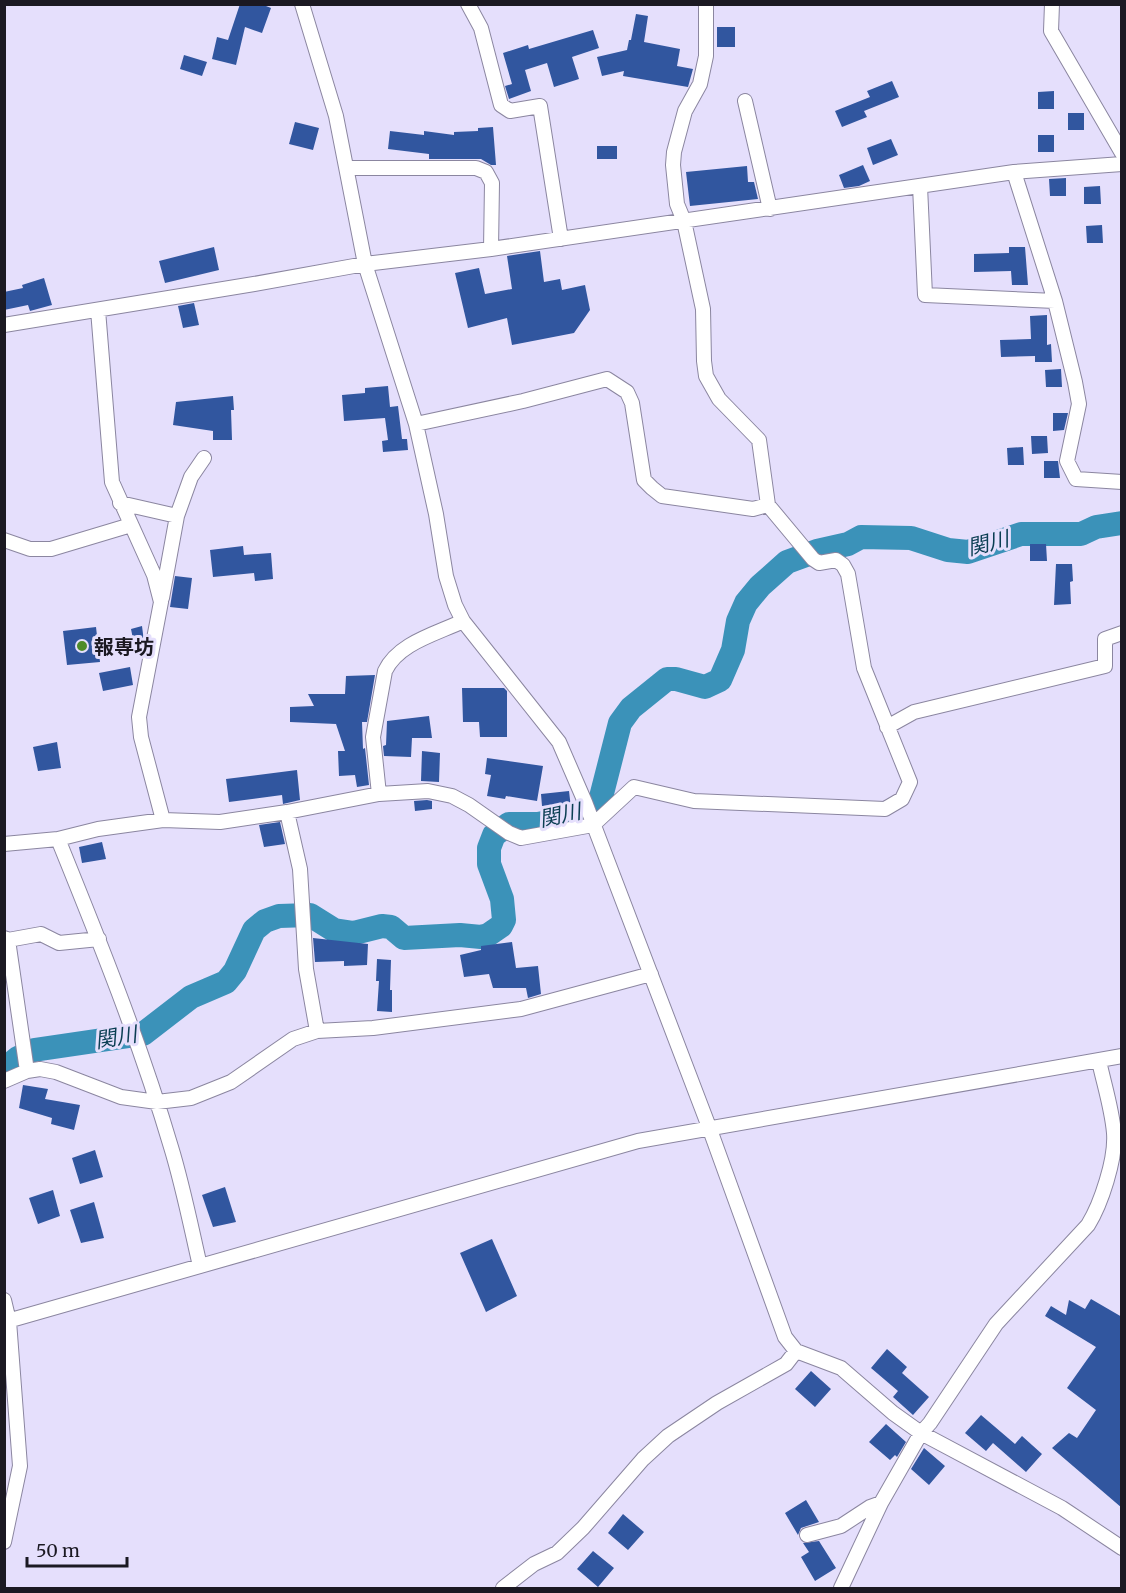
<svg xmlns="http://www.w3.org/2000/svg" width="1126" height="1593" font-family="Merriweather,'Noto Sans JP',serif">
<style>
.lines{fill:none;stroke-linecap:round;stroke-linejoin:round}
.river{stroke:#3b92b9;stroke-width:24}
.building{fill:#31569f}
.minor-casing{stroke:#8b86a0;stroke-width:16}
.minor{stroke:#fff;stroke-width:14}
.poi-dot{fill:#4f8c2a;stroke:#e5dffc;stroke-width:2}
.labels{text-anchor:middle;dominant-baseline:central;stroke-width:6;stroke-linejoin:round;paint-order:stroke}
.poi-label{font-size:20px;font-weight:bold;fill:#1b1922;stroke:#e5dffc;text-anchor:start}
.water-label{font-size:21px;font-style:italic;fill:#0b3e53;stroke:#e5dffc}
</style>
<rect width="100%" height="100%" fill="#e5dffc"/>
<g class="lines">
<path class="river" d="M4,1069L18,1058L34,1050L143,1034L191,997L226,982L235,971L254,930L265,921L279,916L310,915L334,930L354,933L382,926L391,927L404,938L460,935L481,937L488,935L501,926L504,920L502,899L489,864V848L494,835L509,824H538L573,817L599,805L620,723L631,708L667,679H676L705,687L720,680L733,650L738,621L746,603L760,586L787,562L817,551L848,544L861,537L911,538L948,550L968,552L1021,534H1081L1096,527L1122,523"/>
</g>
<path class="building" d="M240,4H261L271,8L262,33L245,27L236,65L212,59L217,37L228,40Z
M636,14L648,16L644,42L680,49L677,66L693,69L688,87L623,76L624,71L602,76L597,57L627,50L629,40H631Z
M717,27H735V47H717Z
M593,30L599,48L572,57L579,79L554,87L547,63L525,70L531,91L509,99L505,86L512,84L503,53L528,45L529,49Z
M184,55L207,62L202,76L180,69Z
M892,81L899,97L864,111L867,117L842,127L835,111L870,97L867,91Z
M1054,91V109H1038V92Z
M1068,113H1084V130H1068Z
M295,122L319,128L313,150L289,144Z
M493,127L496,165H491L481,159H429V154L388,149L390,131L424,135V131L454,135V132L478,131V128Z
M1038,135H1054V152H1038Z
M891,139L898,155L873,165L867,148Z
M597,146H617V159H597Z
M863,165L870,181L859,186L844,188L839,175Z
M747,166L748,182H754L758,199L690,206L686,172Z
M1066,178V196H1050L1049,179Z
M1100,186L1101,204H1084V187Z
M1102,225L1103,243H1087L1086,226Z
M214,247L219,270L165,283L159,261Z
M1009,247H1025L1028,285H1012L1011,271L974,272V254L1009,253Z
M540,251L544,282L560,279L562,290L585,285L590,310L574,333L512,345L507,318L468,328L455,273L479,268L485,294L512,289L507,256Z
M44,278L52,305L30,311L28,305L4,310V292L23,288L22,285Z
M194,303L199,325L183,328L178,306Z
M1047,315V345L1051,344L1052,362H1035V356L1001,357L1000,340L1031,339L1030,316Z
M1061,369L1062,387H1046L1045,370Z
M388,386L390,407L398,406L402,439H407L408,450L383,452L382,441L388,440L385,418L344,421L342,395L365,393V388Z
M233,396L234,410H231L232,440H213V431L173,425L176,402Z
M1053,413H1068L1064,430L1053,431Z
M1031,436H1047L1048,453L1032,454Z
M1023,447L1024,465H1008L1007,448Z
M1044,461H1058L1060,478H1044Z
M1030,544H1046L1047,561H1030Z
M243,546L244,555L271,553L273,579L255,581L254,573L213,577L210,550Z
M1056,564H1072L1073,581L1070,582L1071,604L1054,605Z
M175,576L192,578L188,609L170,607Z
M142,626L144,642L134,644L131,629Z
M96,627L100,662L67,665L63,631Z
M130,667L133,685L103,691L99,673Z
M375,675L367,722H362L363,749L365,748L369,785L357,787L355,775L339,776L338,751H345L336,724L290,722V707L314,706L308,694H345L346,676Z
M462,688H504L507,691V737H480L479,722H463Z
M429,716L432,738H412L411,757L384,756L383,746L386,745L387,721Z
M57,742L61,768L38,771L33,747Z
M422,751L440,753L439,782L421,781Z
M487,758L543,766L537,801L506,796L505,799L487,796L491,775L485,774Z
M297,770L300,800L283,804L282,795L229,802L226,779Z
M569,791L571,808L557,809L555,805L542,806L541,794Z
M427,800L432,801V809L415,811L414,801Z
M280,822L285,844L264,847L259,825Z
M102,842L106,859L82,863L79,847Z
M313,938L368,944L367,965L344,966V961L315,962Z
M512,942L516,968L538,966L541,994L528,998L526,988H493L489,974L464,977L460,955L481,950V946Z
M377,959L391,960L390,990H392V1012L377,1011L379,981H376Z
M23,1085L48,1089L45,1099L80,1105L74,1130L51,1124L52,1118L19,1108Z
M95,1150L103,1177L80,1184L72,1158Z
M225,1187L236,1222L213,1227L202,1195Z
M53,1190L60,1216L38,1224L29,1198Z
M94,1202L104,1238L81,1243L70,1210Z
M492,1239L517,1296L486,1312L460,1253Z
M1091,1299L1122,1317V1508L1052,1448L1069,1433L1077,1438L1096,1410L1067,1388L1096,1347L1045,1316L1051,1306L1066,1315L1069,1300L1085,1309Z
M887,1349L907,1367L902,1373L929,1397L913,1415L893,1397L898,1391L871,1368Z
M811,1371L831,1389L815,1407L795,1389Z
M981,1415L1015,1444L1022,1436L1042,1454L1026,1472L993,1443L986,1451L965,1433Z
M886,1424L906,1442L897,1457L895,1455L890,1460L869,1442Z
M924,1448L945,1466L929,1485L911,1469Z
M806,1500L819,1522L801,1528L798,1535L785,1513Z
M623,1514L644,1532L628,1550L608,1533Z
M819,1541L836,1568L815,1581L801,1557L809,1552L803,1543Z
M593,1551L614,1568L598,1587L577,1569Z"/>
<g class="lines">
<g class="minor-casing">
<path id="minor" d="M302,4L336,116L365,264L416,424L436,514L446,576L455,605L463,621L559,742L585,802L709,1127L785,1337L796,1351L841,1368L893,1413L921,1433L1062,1508L1122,1548
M468,4L481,28L501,105L510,111L540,106L561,239
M1052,4L1051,31L1122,153
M745,101L770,209
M348,168H476L486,172L492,183L491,249
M1014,172L1055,301L1075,382L1079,404L1067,461L1076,479L1122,482
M920,186L925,295L1055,301
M98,310L112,482L154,575L161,602L139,717L141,737L163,820
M4,325L254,284L365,264L491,249L1014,172L1122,164
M416,424L523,401L607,379L627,392L632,403L644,480L652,488L662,496L753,509L768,505
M120,503L177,516L162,598
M177,516L191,477L204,458
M4,540L30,549H51L131,525
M887,727L914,712L1105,666V639L1122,633
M379,794L373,737L385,671C398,643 436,634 463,621
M287,812L300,869L306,969L317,1031
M58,839C99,940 140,1042 171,1147C183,1186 191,1227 200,1266
M4,844L58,839L98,829L163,820L220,822L287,812L379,794L428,791L452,796L469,805L509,833L521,838L593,825L634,787L694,801L885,809L902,799L910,782L864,668L848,574L843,565L836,560L819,563L813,559L768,505L759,440L719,399L706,376L704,361L703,309L684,221L677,204L673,165L674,152L685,111L700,84L706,56V4
M4,938L8,940L27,1071
M8,940L41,934L59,943L99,939
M4,1081L27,1071L40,1069L56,1072L121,1097L157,1102L191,1098L231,1082L293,1039L317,1031L373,1028L521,1009L651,974
M4,1300L9,1321L20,1466L4,1542
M4,1322L638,1141L1122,1056
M807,1535L841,1526L870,1507L881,1503
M503,1588L534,1564L557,1553L583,1528L643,1459L668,1436L717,1403L786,1364L796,1351
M841,1588L881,1503L921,1433L930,1423L996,1324L1088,1225C1101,1204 1116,1159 1114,1133C1112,1109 1104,1084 1099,1061"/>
</g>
<use href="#minor" class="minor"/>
</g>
<circle class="poi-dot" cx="82" cy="646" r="6"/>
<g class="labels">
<g class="poi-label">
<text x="94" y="646">報専坊</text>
</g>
<g class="water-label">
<text transform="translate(988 543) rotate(-14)">関川</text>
<text transform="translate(560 815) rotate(-12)">関川</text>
<text transform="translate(116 1037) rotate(-10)">関川</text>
</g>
</g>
<rect width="1126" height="1593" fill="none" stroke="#1b1922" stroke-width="12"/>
<path d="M27 1557v9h100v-9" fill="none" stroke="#1b1922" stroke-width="3"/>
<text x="36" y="1557" font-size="18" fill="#1b1922" stroke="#e5dffc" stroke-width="4.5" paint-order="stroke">50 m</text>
</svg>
